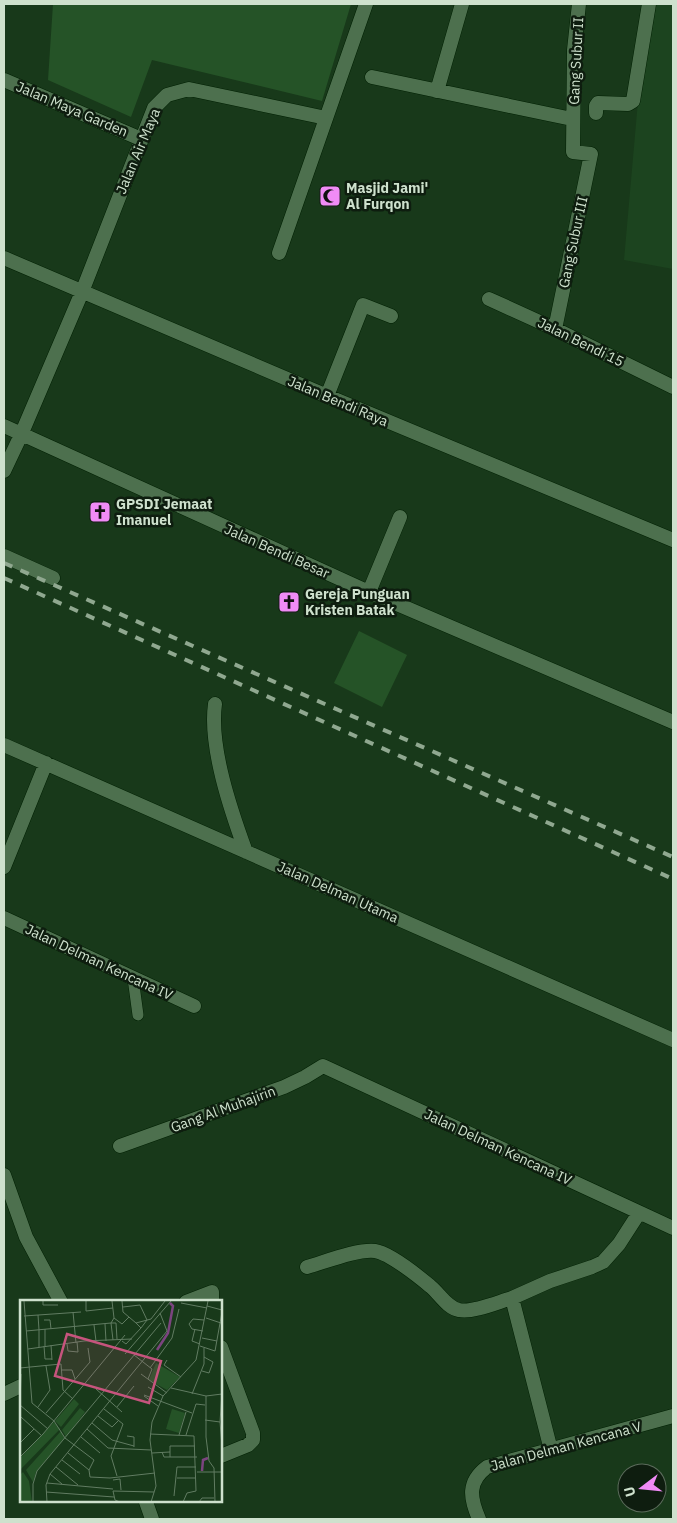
<svg xmlns="http://www.w3.org/2000/svg" width="677" height="1523" font-family="'IBM Plex Sans',sans-serif">
<style>
.built{fill:#1c441f}
.green{fill:#255327}
.lines{fill:none;stroke-linecap:round;stroke-linejoin:round}
.service-casing{stroke:#002003;stroke-width:12}
.minor-casing{stroke:#002003;stroke-width:15}
.service{stroke:#4d704e;stroke-width:11}
.minor{stroke:#4d704e;stroke-width:14}
.rail{stroke:#90a890;stroke-width:4;stroke-dasharray:9 9;stroke-linecap:butt}
.labels{text-anchor:middle;dominant-baseline:central;stroke-width:5;stroke-linejoin:round;paint-order:stroke}
.street-label{font-size:14px;fill:#cee1cd;stroke:#0e1d0f}
.poi-label{font-size:14px;font-weight:bold;fill:#cee1cd;stroke:#0e1d0f;text-anchor:start}
.inset-river{fill:none;stroke:#7b447f;stroke-width:2.5}
.inset-road{fill:none;stroke:#617c62;stroke-width:1}
.view{fill:#c6547d;fill-opacity:0.15;stroke:#c6547d;stroke-width:2.5}
.inset-edge{fill:none;stroke:#cee1cd;stroke-width:2.5}
</style>
<rect width="100%" height="100%" fill="#18391a"/>
<path class="built" d="M649,4H673V269L624,260L638,101Z"/>
<path class="green" d="M53,4H351L322,101L152,60L131,117L48,80Z
M359,631L407,655L382,707L334,683Z"/>
<g class="lines">
<g class="service-casing">
<path id="service" d="M133,978L138,1015"/>
</g>
<g class="minor-casing">
<path id="minor" d="M372,77L572,119
M4,80L141,139
M437,91L462,4
M596,113V106L598,103L628,104L633,101L649,4
M279,253L366,4
M4,258L327,396L673,540
M489,299L555,329L673,387
M555,329L591,154L573,152L574,50L579,4
M327,396L363,305L391,316
M4,426L369,592L673,722
M4,471L21,435L82,292L154,108L167,95L189,89L326,118
M4,556L53,578
M369,592L400,517
M215,704C209,747 231,811 246,852
M4,745L673,1040
M4,867L46,763
M4,918L194,1006
M120,1146L284,1087L305,1077L323,1066L673,1228
M4,1175L26,1237L61,1302
M307,1267C325,1262 357,1249 375,1251C389,1253 418,1276 430,1286C439,1293 447,1308 459,1310C473,1313 498,1302 512,1298
M186,1302L212,1292V1302
M221,1347L253,1433V1440L248,1445L221,1456
M4,1394L21,1386
M551,1450L512,1298L550,1281L592,1267L603,1262L619,1244L639,1213
M146,1502L152,1519
M479,1519C470,1498 467,1482 487,1467L673,1416"/>
</g>
<use href="#service" class="service"/>
<use href="#minor" class="minor"/>
<path class="rail" d="M4,563L673,857
M4,578L673,879"/>
</g>
<defs>
<g id="mosque-square" transform="scale(1.125)"><rect x="-9" y="-9" width="18" height="18" rx="4" fill="#f08bf6" stroke="#0e1d0f"/><path d="M3.5-4.9A6 6 0 1 0 3.5 4.9A5 5 0 1 1 3.5-4.9Z" fill="#111"/></g>
<g id="church-square" transform="scale(1.125)"><rect x="-9" y="-9" width="18" height="18" rx="4" fill="#f08bf6" stroke="#0e1d0f"/><path d="M-1.2-6h2.4v3.5h3.3v2.4h-3.3V6h-2.4V-.1h-3.3v-2.4h3.3Z" fill="#111"/></g>
</defs>
<g fill-rule="evenodd">
<use href="#mosque-square" x="330" y="196"/>
<use href="#church-square" x="100" y="512"/>
<use href="#church-square" x="289" y="602"/>
</g>
<g class="labels">
<g class="street-label">
<text transform="translate(576 61) rotate(-87)">Gang Subur II</text>
<text transform="translate(72 109) rotate(23)">Jalan Maya Garden</text>
<text transform="translate(138 151) rotate(-67)">Jalan Air Maya</text>
<text transform="translate(573 242) rotate(-78)">Gang Subur III</text>
<text transform="translate(581 342) rotate(26)">Jalan Bendi 15</text>
<text transform="translate(338 401) rotate(23)">Jalan Bendi Raya</text>
<text transform="translate(277 551) rotate(24)">Jalan Bendi Besar</text>
<text transform="translate(338 892) rotate(24)">Jalan Delman Utama</text>
<text transform="translate(99 962) rotate(25)">Jalan Delman Kencana IV</text>
<text transform="translate(223 1109) rotate(-20)">Gang Al Muhajirin</text>
<text transform="translate(498 1147) rotate(25)">Jalan Delman Kencana IV</text>
<text transform="translate(566 1446) rotate(-15)">Jalan Delman Kencana V</text>
</g>
<g class="poi-label">
<text x="346" y="188">Masjid Jami'<tspan x="346" dy="16">Al Furqon</tspan></text>
<text x="116" y="504">GPSDI Jemaat<tspan x="116" dy="16">Imanuel</tspan></text>
<text x="305" y="594">Gereja Punguan<tspan x="305" dy="16">Kristen Batak</tspan></text>
</g>
</g>
<g transform="translate(20 1300)">
<rect width="202" height="202" fill="#18391a"/>
<path d="M136,63L160,77L147,90L129,80ZM54,99L59,104L41,127L35,121ZM60,108L65,112L46,137L42,130ZM152,109L165,113L159,133L146,129ZM34,122L40,129L0,170V158ZM41,131L45,138L16,172L13,182L6,170ZM3,172L9,181L12,202H0V175Z" fill="#255327"/>
<path class="inset-river" d="M137,50L148,33L153,6L150,3M182,171L183,160L188,158"/>
<path class="inset-road" d="M4,1L12,103M23,1V5H38M66,1V11L93,8M102,1L103,12L116,23L131,19L145,1M161,3L187,8M120,5L127,20L121,28M187,6L202,10M103,7L120,5M53,12L56,43M18,15L19,30M4,16L61,12M94,18L102,24L109,17M186,18L201,23M24,20H30L31,29M91,23H96L97,39M91,23L93,40M85,24L86,41M74,25L76,41M25,29V46M175,29L172,41L180,44M19,30V47M6,31L91,23L94,18L92,1M183,31L172,29L169,24L173,19L184,20M182,38L197,41M102,41L106,44L121,28L116,23M47,44L48,51L58,52L57,42M31,45L32,60M24,46L25,59H32M180,46L195,51L202,12M8,49L64,41L112,39M105,54L151,1M114,55L132,69L128,79M147,60L144,65L161,77M0,68L41,64L43,90L53,99M130,68L152,38L159,9M42,70H52L55,79M182,71L189,73L193,62L184,57M121,74L147,93M128,87L143,96M151,88L186,96L202,94M76,89L102,112M202,92L200,122L202,146M172,94L184,64V48M124,95L172,113M124,96L138,106M186,96V137L189,161L194,168L195,202M12,103L34,121L45,138L74,160L69,170M0,105L28,129M0,105L1,74M18,107L30,90L26,66M97,107L114,86M84,109L103,124L91,156L97,176M26,113L70,62L68,48M78,116L92,127L98,121M1,117L22,136M185,120L200,122M72,123L92,140L114,146M67,129L88,148L131,150M130,134L174,136L176,191L167,193L163,202M159,135L166,112M166,135L176,104L185,105M107,136L114,137V147M61,137L80,153M0,143L14,129M142,152L144,157H177M48,153L69,170L70,177L90,178L135,173M132,153L150,152M0,157L23,134L105,35M150,157V146H175M42,160L60,174M36,167L58,185M177,172H202M30,174L42,184M157,178H176M93,180L100,179L101,190M27,183L93,189M26,192L94,197M154,196L157,167H176M13,202V184L17,171L141,23M27,202L26,185L30,174L147,31L140,13M100,202L95,200L93,191L134,192M131,202L136,186L130,140L132,122L143,96L176,60L188,1M179,202L182,198H194"/>
<path class="view" d="M47,34L141,61L129,103L35,76Z"/>
<rect width="202" height="202" class="inset-edge"/>
</g>
<rect width="677" height="1523" fill="none" stroke="#cee1cd" stroke-width="10"/>
<g transform="translate(642 1488) rotate(254)"><circle r="24" fill="#0e1d0f" stroke="#5b6b5b"/>
<path d="M0-4L9 19L0 12L-9 19Z" fill="#f08bf6"/>
<text y="-8" font-size="14" font-weight="bold" text-anchor="middle" fill="#cee1cd">U</text>
</g>
</svg>
